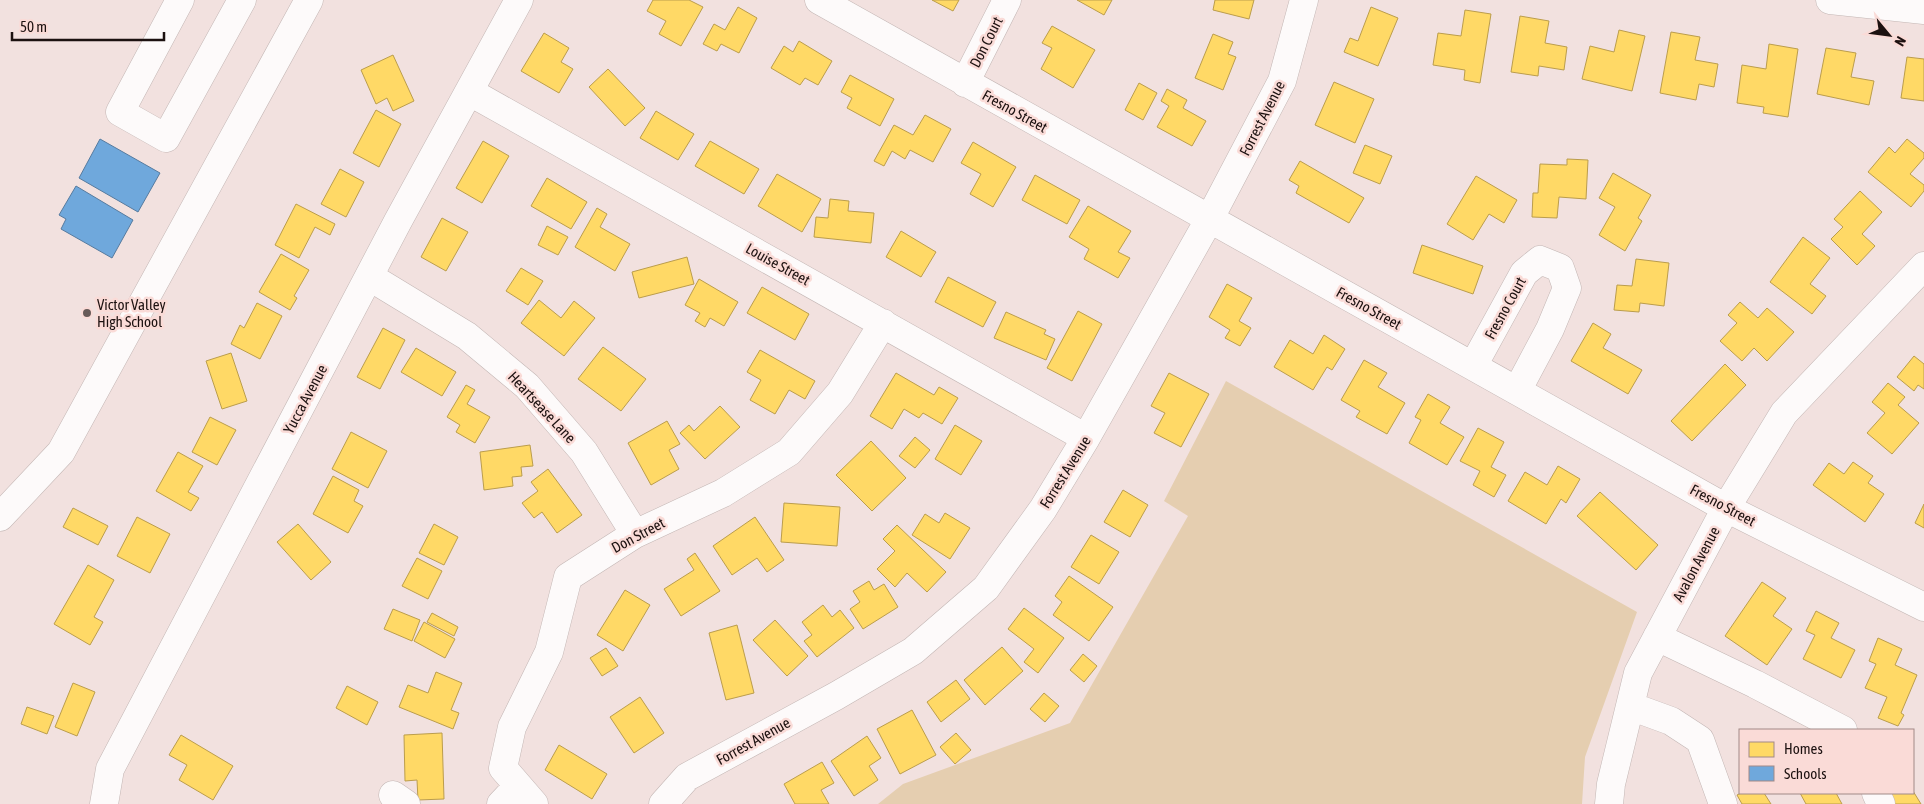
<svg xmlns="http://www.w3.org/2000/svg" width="1924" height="804" font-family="'Asap Condensed',sans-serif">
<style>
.green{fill:#e5ceb0}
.homes{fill:#ffd966;stroke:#bb9d4c}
.schools{fill:#6fa8dc;stroke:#567b9f}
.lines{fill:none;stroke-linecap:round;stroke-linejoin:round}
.minor-casing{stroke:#c3b6b4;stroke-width:29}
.minor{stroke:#fdfafa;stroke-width:28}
.poi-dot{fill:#675a58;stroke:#fadbd7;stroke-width:2}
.labels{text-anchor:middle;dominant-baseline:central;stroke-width:5;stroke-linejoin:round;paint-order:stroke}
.street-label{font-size:15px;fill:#1c1110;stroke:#fadbd7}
.poi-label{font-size:15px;fill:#1c1110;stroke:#fadbd7;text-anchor:start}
</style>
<rect width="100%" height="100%" fill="#f2e1df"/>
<path class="green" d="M1226,381L1637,612L1585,757L1582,804H878L903,784L1070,723L1188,516L1164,501Z"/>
<path class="homes" d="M653,0H689L703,7L681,46L659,34L666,21L647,11Z
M932,0H959L953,11Z
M1077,0H1112L1104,15Z
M1215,0H1254L1249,19L1213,10Z
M738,7L757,18L739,53L721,44L717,51L703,44L714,24L725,30Z
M1371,7L1398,18L1378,66L1344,52L1350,38L1358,41Z
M1465,10L1491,14L1480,83L1464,80L1465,70L1433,65L1438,33L1461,36Z
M1520,16L1549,21L1545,43L1567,47L1564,70L1539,66L1538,76L1511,72Z
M1052,26L1095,50L1073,88L1041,69L1052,48L1042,43Z
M1619,30L1645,36L1632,91L1582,79L1590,46L1614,52Z
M1671,32L1700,37L1695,60L1718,64L1714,87L1699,84L1696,100L1660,93Z
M544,33L569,48L561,62L573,69L559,93L521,71Z
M1213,34L1233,42L1228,54L1236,57L1223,90L1195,78Z
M799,41L832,61L818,85L805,78L800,85L771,68L784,46L793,52Z
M1769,44L1798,49L1788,117L1763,113L1764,107L1737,103L1742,65L1766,69Z
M1826,48L1856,53L1851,77L1874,81L1869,105L1817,94Z
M393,55L414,101L393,111L387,98L376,104L361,70Z
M1907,57L1924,59V101L1901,98Z
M608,69L645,108L625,126L589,87Z
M850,75L894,99L880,126L847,108L852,98L841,92Z
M1334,82L1374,99L1355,143L1315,125Z
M1139,83L1157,93L1143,120L1125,110Z
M1167,89L1187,100L1183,108L1206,121L1192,146L1157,127L1169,106L1161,101Z
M376,110L401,124L379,167L353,153Z
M656,111L694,134L678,160L640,138Z
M925,115L951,129L933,162L910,150L905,159L892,151L884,166L874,161L894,125L913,135Z
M1907,139L1924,153V158L1910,174L1924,185V191L1911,207L1868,172L1889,147L1895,153Z
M483,141L509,156L482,203L456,188Z
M710,141L759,169L744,194L695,166Z
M973,142L1016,167L993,207L970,194L981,174L961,163Z
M1365,145L1392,156L1380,184L1353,173Z
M1567,159L1588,160L1586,199L1559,197L1557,218L1532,217L1533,193H1538L1540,164L1567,165Z
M1300,161L1364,198L1349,223L1296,193L1299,186L1289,180Z
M340,169L364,182L346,217L321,204Z
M1613,173L1651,195L1638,218L1642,221L1625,251L1599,235L1615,207L1599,198Z
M777,174L821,199L802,232L758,206Z
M1035,175L1080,200L1067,224L1022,200Z
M1476,176L1517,200L1504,223L1489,214L1473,240L1447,224Z
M547,178L587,202L571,229L531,206Z
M1860,191L1882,212L1862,234L1875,246L1857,265L1831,239L1843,227L1834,219Z
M830,199L849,201L848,211L874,213L871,243L814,237L816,217L828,218Z
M296,204L335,224L330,235L315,227L299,258L275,245Z
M1088,206L1131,231L1118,252L1130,258L1118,278L1084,259L1089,249L1069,237Z
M597,208L607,214L600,227L630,244L615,271L575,247Z
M442,218L468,232L446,271L421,257Z
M547,226L568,237L558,255L538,245Z
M901,231L936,252L921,277L886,257Z
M1803,237L1830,258L1810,284L1826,296L1812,314L1770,282Z
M1422,245L1483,266L1473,294L1413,273Z
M281,254L309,270L294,296L297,298L290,310L259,292Z
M687,257L694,284L639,298L632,272Z
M1636,259L1669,263L1664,306L1640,303L1639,312L1614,310L1617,285L1632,286Z
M521,268L543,281L528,305L506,291Z
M948,277L996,302L983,327L935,302Z
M699,279L738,302L724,326L710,318L705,327L695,321L700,313L685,305Z
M1227,284L1252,298L1239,321L1251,328L1240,346L1225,338L1230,330L1209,317Z
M762,287L809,314L795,340L747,313Z
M539,300L561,318L574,301L595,318L564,356L521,323Z
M1740,302L1758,318L1767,308L1794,332L1767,361L1754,348L1742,361L1720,341L1737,323L1728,315Z
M257,303L282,316L260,359L231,344L240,325L244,328Z
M1078,311L1102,324L1072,381L1047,368Z
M1006,312L1046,330L1044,334L1055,339L1046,360L994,338Z
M1593,323L1611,334L1603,348L1642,370L1628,394L1571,361Z
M383,328L405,340L380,389L357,377Z
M1324,335L1345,349L1332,370L1327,367L1313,390L1274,367L1290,340L1313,354Z
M603,347L646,379L621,411L578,379Z
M416,348L456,372L442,396L401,372Z
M760,350L815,381L805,399L789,390L775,414L750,400L761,380L747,372Z
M231,353L247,401L222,409L206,361Z
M1914,356L1924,364V389L1918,385L1914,391L1897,377Z
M1364,360L1387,373L1378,387L1405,403L1387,434L1356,417L1360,411L1341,400Z
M1725,364L1746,385L1692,441L1671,421Z
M896,373L934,395L939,387L958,398L942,424L923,413L919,418L904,409L892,429L870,416Z
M1169,373L1209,394L1181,447L1154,433L1165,413L1151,406Z
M1888,383L1905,397L1898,405L1919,423L1892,454L1867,433L1885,413L1872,402Z
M466,385L475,390L467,404L490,417L475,443L456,432L460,425L447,417Z
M1428,394L1450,407L1440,423L1464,437L1447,465L1409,443L1421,420L1415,417Z
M720,406L740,427L705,459L680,433L689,425L694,431Z
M210,417L236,430L217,465L192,452Z
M667,421L680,444L669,450L679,469L651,485L628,443Z
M955,425L982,441L961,475L935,459Z
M1478,428L1504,442L1491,467L1506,475L1494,497L1473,485L1480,471L1460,461Z
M351,432L387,451L368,488L332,469Z
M915,437L930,450L915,468L899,456Z
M871,441L906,478L872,511L836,475Z
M530,445L533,466L521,467L522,476L512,477L513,486L484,490L480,452Z
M178,452L203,466L188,492L199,498L191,511L156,491Z
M1853,462L1873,476L1868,483L1884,494L1865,522L1813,485L1829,463L1844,474Z
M1558,466L1580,479L1566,503L1561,499L1546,524L1508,501L1525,472L1547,485Z
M548,469L582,515L557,533L542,512L534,518L522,503L538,491L531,482Z
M333,476L359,490L354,501L363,506L348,533L313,514Z
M1123,490L1148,505L1130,537L1104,522Z
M1600,492L1658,545L1636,570L1577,516Z
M784,503L840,507L837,546L781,542Z
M1924,504V528L1915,523Z
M73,508L108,526L98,545L63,527Z
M945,513L970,528L950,559L912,535L925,514L939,523Z
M137,517L170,534L150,573L117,556Z
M755,517L784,560L767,572L757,558L732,575L713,546Z
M298,524L331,562L311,580L277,542Z
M434,524L458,537L444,565L419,553Z
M897,525L946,572L927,592L907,573L895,587L877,569L895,551L883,539Z
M1091,535L1119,552L1099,584L1071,567Z
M695,553L720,591L681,616L664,589L694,570L687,559Z
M417,558L442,571L428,599L402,586Z
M88,565L114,580L94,617L103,622L90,645L54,624Z
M1069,576L1113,607L1089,641L1053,615L1062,602L1055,596Z
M869,581L874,590L884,584L898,607L863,629L850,609L860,602L853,591Z
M1762,582L1786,598L1773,616L1792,629L1767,665L1725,636Z
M625,590L650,605L623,651L597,635Z
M823,605L832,617L840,610L854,628L817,657L804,641L812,635L802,622Z
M1024,608L1064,638L1038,673L1024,662L1034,649L1008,629Z
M393,609L420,620L412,641L384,629Z
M1816,611L1839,623L1831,638L1855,650L1841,678L1803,659L1815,635L1806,631Z
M432,613L458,627L454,636L427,622Z
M775,620L808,656L787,676L753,640Z
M424,622L455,639L445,658L414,641Z
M737,625L754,693L726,700L709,633Z
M1878,638L1902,649L1895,665L1917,675L1901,713L1904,715L1898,726L1878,718L1887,697L1865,688L1876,664L1869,661Z
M1002,647L1023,671L985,705L964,680Z
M606,648L618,666L602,676L590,658Z
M1083,654L1097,666L1084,682L1070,670Z
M436,672L462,683L451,710L459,713L453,729L399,707L408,685L428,693Z
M956,680L970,699L941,722L927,702Z
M73,683L95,692L77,736L55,727Z
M347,686L378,702L367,725L336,708Z
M1044,693L1059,706L1045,722L1030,709Z
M640,697L664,733L634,753L610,717Z
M27,707L54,716L47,734L21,724Z
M912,710L936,755L900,774L877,729Z
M442,733L444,799L418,800L417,780L405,781L404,735Z
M956,733L971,750L955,764L940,747Z
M181,735L233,766L213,800L179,780L187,765L169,755Z
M867,736L881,758L869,766L878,780L854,796L831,761Z
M559,745L607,774L592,799L545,770Z
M822,762L834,783L821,790L829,804H795L784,784Z
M1913,791L1921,804H1877L1869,793Z
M1741,793H1764L1771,804H1742L1737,795Z
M1800,793H1836L1842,804H1806Z"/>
<path class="schools" d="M100,139L160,173L138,212L79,178Z
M76,186L133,220L112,258L61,229L66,219L59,215Z"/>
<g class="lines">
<g class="minor-casing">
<path id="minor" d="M180,0L120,112L166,138L242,0
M819,0L1726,508L1924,607
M1830,0L1924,10
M965,83L1007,0
M470,92L1086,438
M370,277L467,336L527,386L584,452L635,534
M1473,366L1524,273L1540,260L1560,268L1567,288L1550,329L1517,391
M0,517L61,452L309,0
M1657,637L1755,684L1843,730
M1630,706L1671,721L1700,740L1723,804
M1876,793L1881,804
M393,795L406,804
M104,804L110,769L398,221L519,0
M501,804L518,786
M534,804L503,768L512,727L549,652L568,577L635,534L723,493L789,452L840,393L883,323
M663,804L687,777L836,696L913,651L986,588L1043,509L1086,438L1210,218L1282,81L1304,0
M1609,804L1611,784L1638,673L1726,508L1784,413L1924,266"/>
</g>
<use href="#minor" class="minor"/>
</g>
<circle class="poi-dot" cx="87" cy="313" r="5"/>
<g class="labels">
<g class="street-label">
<text transform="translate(986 42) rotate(-63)">Don Court</text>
<text transform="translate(1015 111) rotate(29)">Fresno Street</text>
<text transform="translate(1262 118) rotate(-63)">Forrest Avenue</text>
<text transform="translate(778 264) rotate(29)">Louise Street</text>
<text transform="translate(1369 308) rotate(29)">Fresno Street</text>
<text transform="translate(1505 308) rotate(-61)">Fresno Court</text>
<text transform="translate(305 399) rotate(-62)">Yucca Avenue</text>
<text transform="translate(542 407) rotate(47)">Heartsease Lane</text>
<text transform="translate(1065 472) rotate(-58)">Forrest Avenue</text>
<text transform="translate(1723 505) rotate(28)">Fresno Street</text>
<text transform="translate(638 535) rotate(-28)">Don Street</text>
<text transform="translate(1696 564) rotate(-62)">Avalon Avenue</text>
<text transform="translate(753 741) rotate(-29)">Forrest Avenue</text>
</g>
<g class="poi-label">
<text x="97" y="304">Victor Valley<tspan x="97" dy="17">High School</tspan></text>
</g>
</g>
<rect x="1739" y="729" width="175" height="65" fill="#fadbd7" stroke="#a18a87"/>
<rect x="1749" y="742" width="25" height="15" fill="#ffd966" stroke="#a18a87"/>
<text x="1784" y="754" font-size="15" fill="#1c1110">Homes</text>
<rect x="1749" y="766" width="25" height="15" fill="#6fa8dc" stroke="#a18a87"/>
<text x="1784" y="779" font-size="15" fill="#1c1110">Schools</text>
<g transform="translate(1889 35) rotate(119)" stroke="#fadbd7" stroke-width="4" paint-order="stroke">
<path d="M0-4L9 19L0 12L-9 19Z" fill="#1c1110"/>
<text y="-8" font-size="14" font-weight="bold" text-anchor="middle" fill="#1c1110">N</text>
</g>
<path d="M12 32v8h152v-8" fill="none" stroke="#1c1110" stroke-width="2.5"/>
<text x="20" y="32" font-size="15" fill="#1c1110" stroke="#fadbd7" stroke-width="4" paint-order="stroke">50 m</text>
</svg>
